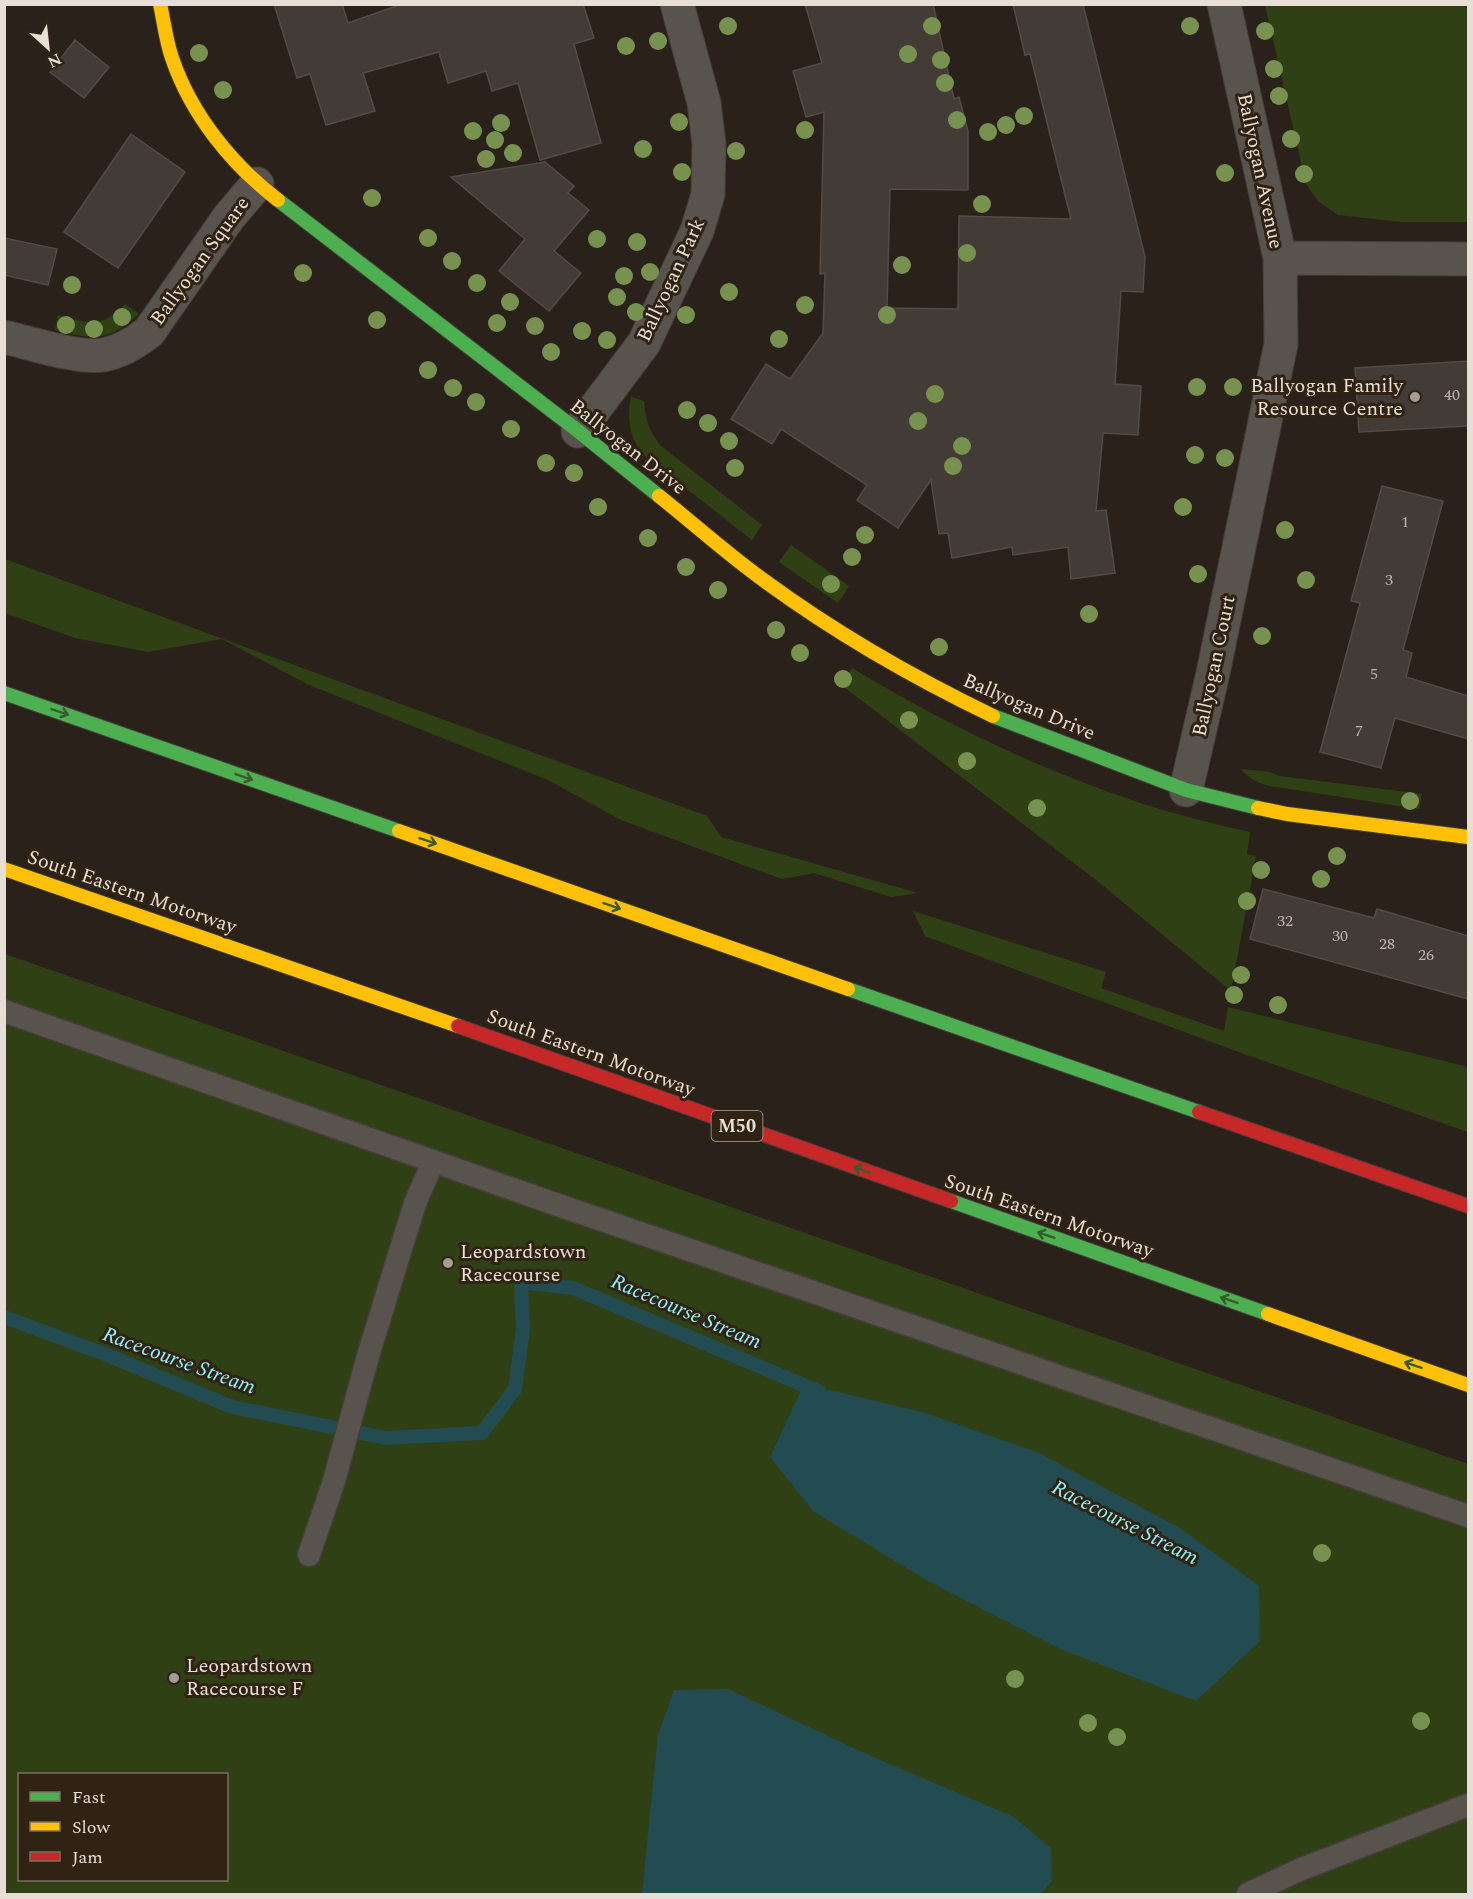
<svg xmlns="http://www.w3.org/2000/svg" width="1473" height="1899" font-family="Spectral,serif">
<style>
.green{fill:#2f4114;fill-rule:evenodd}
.water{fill:#224c51}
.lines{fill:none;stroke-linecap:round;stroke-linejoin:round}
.stream{stroke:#224c51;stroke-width:14}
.building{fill:#433b36;stroke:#534b46;stroke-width:1.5}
.lane-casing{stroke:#453e38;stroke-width:25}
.street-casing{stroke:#453e38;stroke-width:35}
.fast-casing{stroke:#453e38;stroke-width:16}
.slow-casing{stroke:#453e38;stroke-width:16}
.jam-casing{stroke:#453e38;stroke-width:16}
.lane{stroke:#59534e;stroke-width:22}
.street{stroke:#59534e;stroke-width:33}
.fast{stroke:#4caf50;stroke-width:14}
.slow{stroke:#ffc107;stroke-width:14}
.jam{stroke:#c62828;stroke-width:14}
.tree{fill:#77924e}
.oneway{stroke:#3b5b2c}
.poi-dot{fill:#a59c94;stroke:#302314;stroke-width:2}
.labels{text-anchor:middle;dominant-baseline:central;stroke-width:6;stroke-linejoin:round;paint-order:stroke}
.number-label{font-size:16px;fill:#beb5ad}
.shield{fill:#302314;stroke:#b0a69b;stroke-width:1.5}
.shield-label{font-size:18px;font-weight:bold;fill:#e7ded5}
.street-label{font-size:20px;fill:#e7ded5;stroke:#302314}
.poi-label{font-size:20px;fill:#e7ded5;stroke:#302314;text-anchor:start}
.water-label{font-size:21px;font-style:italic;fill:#8ff3ff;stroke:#302314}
</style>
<rect width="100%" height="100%" fill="#2a221a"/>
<path class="green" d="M1265,5H1468V222H1402L1338,215L1318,201L1306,184Z
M125,304L139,314C108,342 94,340 55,330L58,315C87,323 103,329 125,304Z
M631,397L644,401C646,422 648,429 661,446L762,525L752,540L642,454C629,435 627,419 631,397Z
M791,545L849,586L838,603L779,562Z
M5,559L707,816L721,837L918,893L891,897L814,873L782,879L621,820L548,780L307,684L222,639L148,652L75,638L5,613Z
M852,668C975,742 1109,803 1250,832L1247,854L1256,856L1231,991L1096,880L840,684Z
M1241,769L1270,772L1279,776L1422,794L1419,809L1270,786C1257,783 1250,779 1241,769Z
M913,911L1106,972L1101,988L1224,1031L1228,1007L1468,1067V1132L1244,1054L925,936Z
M5,954L1468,1464V1894H5ZM20,1774H226V1880H20Z"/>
<path class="water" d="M804,1384L922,1412L1037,1452L1180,1528L1259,1586L1260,1641L1196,1701L1060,1649L926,1580L813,1511L770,1457Z
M728,1689L873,1757L1014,1817L1051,1848L1052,1881L1041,1894H642L658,1735L674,1690Z"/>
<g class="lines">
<path class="stream" d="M4,1317L107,1355L232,1407L386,1438L482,1433L515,1389L523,1329L521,1282L573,1288L820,1392"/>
</g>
<path class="building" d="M274,4H342L348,23L402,4H583L594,38L574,44L601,143L540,160L518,83L492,91L486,71L448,83L439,52L363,73L375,111L326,125L310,74L297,78Z
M805,4H933L954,99L959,97L968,131V190L890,189L887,308L958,309L959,216L1071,219L1030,54L1025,55L1013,4H1083L1145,257L1143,292L1121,291L1115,384L1141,386L1138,435L1103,433L1096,511L1106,510L1115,573L1071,579L1068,547L1013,555L1012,547L952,558L948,533L939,534L931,480L898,528L857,500L867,485L781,429L772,444L731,419L766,364L790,379L823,333L825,273L820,274L824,112L806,117L793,71L822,63Z
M75,40L109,67L84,98L50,72Z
M131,134L185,172L118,268L64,232Z
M545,162L574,186L568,193L589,210L554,251L581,273L549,311L499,271L525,239L451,177Z
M4,238L57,249L48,285L4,275Z
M1468,361V426L1359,432L1355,368Z
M1382,486L1443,501L1403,650L1412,653L1406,677L1468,696V739L1395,718L1381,768L1320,752L1360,603L1351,601Z
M1263,889L1374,918L1377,909L1468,936V999L1250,939Z"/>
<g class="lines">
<g class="lane-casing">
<path id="lane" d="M4,1011L558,1205L1468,1516
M309,1555L334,1481L368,1356L415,1203L433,1162
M1248,1894L1299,1870L1468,1805"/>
</g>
<g class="street-casing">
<path id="street" d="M1280,258L1468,259
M4,337C30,343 79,359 103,355C120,352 135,343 149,332L229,217L257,184
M578,431L644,343L697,231L708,194L709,144L704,103L677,4
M1186,790L1213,673L1281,344L1280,258L1224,4"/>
</g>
<g class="fast-casing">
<path id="fast" d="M278,200L578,431L659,496
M4,693L399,831
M993,716L1186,790L1258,808
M848,989L1199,1112
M951,1201L1268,1314"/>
</g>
<g class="slow-casing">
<path id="slow" d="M160,4C164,22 166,41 172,58C191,114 231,164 278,200
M659,496C693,523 726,553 762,579C834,632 912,677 993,716
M1258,808L1287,814L1468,837
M399,831L848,989
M4,869L458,1026
M1268,1314L1468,1385"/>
</g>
<g class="jam-casing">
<path id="jam" d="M458,1026L951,1201
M1199,1112L1468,1206"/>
</g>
<use href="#lane" class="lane"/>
<use href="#street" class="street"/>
<use href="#fast" class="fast"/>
<use href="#slow" class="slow"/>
<use href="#jam" class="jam"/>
</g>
<g class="tree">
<circle cx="728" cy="26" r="9"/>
<circle cx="932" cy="26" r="9"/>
<circle cx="1190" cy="26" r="9"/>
<circle cx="1265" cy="31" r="9"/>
<circle cx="658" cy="41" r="9"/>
<circle cx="626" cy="46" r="9"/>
<circle cx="199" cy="53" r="9"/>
<circle cx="908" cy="54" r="9"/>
<circle cx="941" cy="60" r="9"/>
<circle cx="1274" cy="69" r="9"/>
<circle cx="945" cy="83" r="9"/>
<circle cx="223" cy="90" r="9"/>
<circle cx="1279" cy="96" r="9"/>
<circle cx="1024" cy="116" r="9"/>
<circle cx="957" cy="120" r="9"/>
<circle cx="679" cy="122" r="9"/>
<circle cx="501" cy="123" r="9"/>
<circle cx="1006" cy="125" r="9"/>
<circle cx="805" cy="130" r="9"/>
<circle cx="473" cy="131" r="9"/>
<circle cx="988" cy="132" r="9"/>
<circle cx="1291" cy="139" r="9"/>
<circle cx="495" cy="140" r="9"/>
<circle cx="643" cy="149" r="9"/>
<circle cx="736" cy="151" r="9"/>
<circle cx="513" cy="153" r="9"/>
<circle cx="486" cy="159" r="9"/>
<circle cx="682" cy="172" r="9"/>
<circle cx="1225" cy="173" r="9"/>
<circle cx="1304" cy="174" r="9"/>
<circle cx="372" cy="198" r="9"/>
<circle cx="982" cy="204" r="9"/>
<circle cx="428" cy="238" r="9"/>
<circle cx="597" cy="239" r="9"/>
<circle cx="637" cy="242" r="9"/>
<circle cx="967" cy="253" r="9"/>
<circle cx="452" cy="261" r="9"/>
<circle cx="902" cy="265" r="9"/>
<circle cx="650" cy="272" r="9"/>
<circle cx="303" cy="273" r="9"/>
<circle cx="624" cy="276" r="9"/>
<circle cx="477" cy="283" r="9"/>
<circle cx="72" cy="285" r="9"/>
<circle cx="729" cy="292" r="9"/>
<circle cx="617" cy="297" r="9"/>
<circle cx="510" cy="302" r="9"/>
<circle cx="805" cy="305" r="9"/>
<circle cx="636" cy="312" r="9"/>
<circle cx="686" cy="315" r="9"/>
<circle cx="887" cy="315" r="9"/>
<circle cx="122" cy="317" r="9"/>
<circle cx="377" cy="320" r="9"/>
<circle cx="497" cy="323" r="9"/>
<circle cx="66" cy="325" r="9"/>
<circle cx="535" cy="326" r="9"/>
<circle cx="94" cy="329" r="9"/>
<circle cx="582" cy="331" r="9"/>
<circle cx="779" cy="339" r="9"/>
<circle cx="607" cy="340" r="9"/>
<circle cx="551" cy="352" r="9"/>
<circle cx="428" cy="370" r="9"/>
<circle cx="1197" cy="387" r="9"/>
<circle cx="1233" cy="387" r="9"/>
<circle cx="453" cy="388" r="9"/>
<circle cx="935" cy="394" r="9"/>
<circle cx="476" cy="402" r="9"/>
<circle cx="687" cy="410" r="9"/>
<circle cx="918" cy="421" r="9"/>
<circle cx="708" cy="423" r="9"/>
<circle cx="511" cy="429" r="9"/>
<circle cx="729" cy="441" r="9"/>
<circle cx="962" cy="446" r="9"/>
<circle cx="1195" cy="455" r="9"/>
<circle cx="1225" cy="458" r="9"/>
<circle cx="546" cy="463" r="9"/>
<circle cx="953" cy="466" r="9"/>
<circle cx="735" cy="468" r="9"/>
<circle cx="574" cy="473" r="9"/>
<circle cx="598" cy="507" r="9"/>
<circle cx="1183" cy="507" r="9"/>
<circle cx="1285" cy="530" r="9"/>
<circle cx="865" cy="535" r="9"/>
<circle cx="648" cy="538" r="9"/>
<circle cx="852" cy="557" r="9"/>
<circle cx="686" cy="567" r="9"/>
<circle cx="1198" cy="574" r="9"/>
<circle cx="1306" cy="580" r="9"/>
<circle cx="831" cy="584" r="9"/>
<circle cx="718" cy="590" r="9"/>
<circle cx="1089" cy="614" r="9"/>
<circle cx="776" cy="630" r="9"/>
<circle cx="1262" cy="636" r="9"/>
<circle cx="939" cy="647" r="9"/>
<circle cx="800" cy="653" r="9"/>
<circle cx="843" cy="679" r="9"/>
<circle cx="909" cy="720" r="9"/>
<circle cx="967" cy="761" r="9"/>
<circle cx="1410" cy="801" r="9"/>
<circle cx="1037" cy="808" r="9"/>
<circle cx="1337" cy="856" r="9"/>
<circle cx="1261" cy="870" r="9"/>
<circle cx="1321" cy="879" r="9"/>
<circle cx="1247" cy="901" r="9"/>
<circle cx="1241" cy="975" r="9"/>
<circle cx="1234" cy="995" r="9"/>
<circle cx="1278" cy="1005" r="9"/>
<circle cx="1322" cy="1553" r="9"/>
<circle cx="1015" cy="1679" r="9"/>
<circle cx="1421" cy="1721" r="9"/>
<circle cx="1088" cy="1723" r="9"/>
<circle cx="1117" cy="1737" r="9"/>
</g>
<defs><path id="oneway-shaft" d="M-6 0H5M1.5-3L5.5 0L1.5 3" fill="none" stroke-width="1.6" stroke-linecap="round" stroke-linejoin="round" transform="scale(1.5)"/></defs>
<g class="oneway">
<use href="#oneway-shaft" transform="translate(60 712) rotate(19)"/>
<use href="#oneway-shaft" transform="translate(244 777) rotate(19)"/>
<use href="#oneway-shaft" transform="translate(428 841) rotate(19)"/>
<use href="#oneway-shaft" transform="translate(612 906) rotate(19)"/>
<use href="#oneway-shaft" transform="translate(862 1170) rotate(-160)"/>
<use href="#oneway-shaft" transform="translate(1046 1235) rotate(-161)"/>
<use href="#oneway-shaft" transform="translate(1229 1300) rotate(-161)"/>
<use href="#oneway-shaft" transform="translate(1413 1365) rotate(-161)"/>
</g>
<g class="poi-dot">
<circle cx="1415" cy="397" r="6"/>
<circle cx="448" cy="1263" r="6"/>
<circle cx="174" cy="1678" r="6"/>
</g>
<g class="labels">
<g class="number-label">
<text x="1452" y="395">40</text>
<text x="1405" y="522">1</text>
<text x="1389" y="580">3</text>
<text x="1374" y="674">5</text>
<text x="1359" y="731">7</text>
<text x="1285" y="921">32</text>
<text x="1340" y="936">30</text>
<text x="1387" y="944">28</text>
<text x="1426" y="955">26</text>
</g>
<rect class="shield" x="711.5" y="1111" width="51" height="30" rx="4.5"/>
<g class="shield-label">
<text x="737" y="1126">M50</text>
</g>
<g class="street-label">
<text transform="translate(1260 171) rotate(78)">Ballyogan Avenue</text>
<text transform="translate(200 261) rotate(-54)">Ballyogan Square</text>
<text transform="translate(671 280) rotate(-65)">Ballyogan Park</text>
<text transform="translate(628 447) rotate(38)">Ballyogan Drive</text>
<text transform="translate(1214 666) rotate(-78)">Ballyogan Court</text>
<text transform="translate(1029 707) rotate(23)">Ballyogan Drive</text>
<text transform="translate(132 892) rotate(19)">South Eastern Motorway</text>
<text transform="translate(591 1053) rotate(20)">South Eastern Motorway</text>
<text transform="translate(1049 1216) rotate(19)">South Eastern Motorway</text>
</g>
<g class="poi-label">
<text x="1403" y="386" text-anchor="end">Ballyogan Family<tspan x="1403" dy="23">Resource Centre</tspan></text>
<text x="460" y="1252">Leopardstown<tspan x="460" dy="23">Racecourse</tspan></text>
<text x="186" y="1666">Leopardstown<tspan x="186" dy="23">Racecourse F</tspan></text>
</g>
<g class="water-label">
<text transform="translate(686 1312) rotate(23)">Racecourse Stream</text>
<text transform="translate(179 1361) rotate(20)">Racecourse Stream</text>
<text transform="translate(1125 1523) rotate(27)">Racecourse Stream</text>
</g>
</g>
<rect width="1473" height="1899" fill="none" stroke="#e7ded5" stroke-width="12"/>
<rect x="18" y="1773" width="210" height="108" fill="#302314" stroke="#796e61" stroke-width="1.5"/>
<rect x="30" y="1792" width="30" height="9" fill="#4caf50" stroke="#796e61" stroke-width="1.5"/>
<text x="72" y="1803" font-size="18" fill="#e7ded5">Fast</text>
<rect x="30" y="1822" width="30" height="9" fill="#ffc107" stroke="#796e61" stroke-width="1.5"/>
<text x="72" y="1833" font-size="18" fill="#e7ded5">Slow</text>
<rect x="30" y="1852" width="30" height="9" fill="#c62828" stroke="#796e61" stroke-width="1.5"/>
<text x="72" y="1863" font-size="18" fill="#e7ded5">Jam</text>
<g transform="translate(48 48) rotate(153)" stroke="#302314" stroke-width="4.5" paint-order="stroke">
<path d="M0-4.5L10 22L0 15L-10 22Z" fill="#e7ded5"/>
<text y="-9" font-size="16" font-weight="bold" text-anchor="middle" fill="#e7ded5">N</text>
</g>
</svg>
